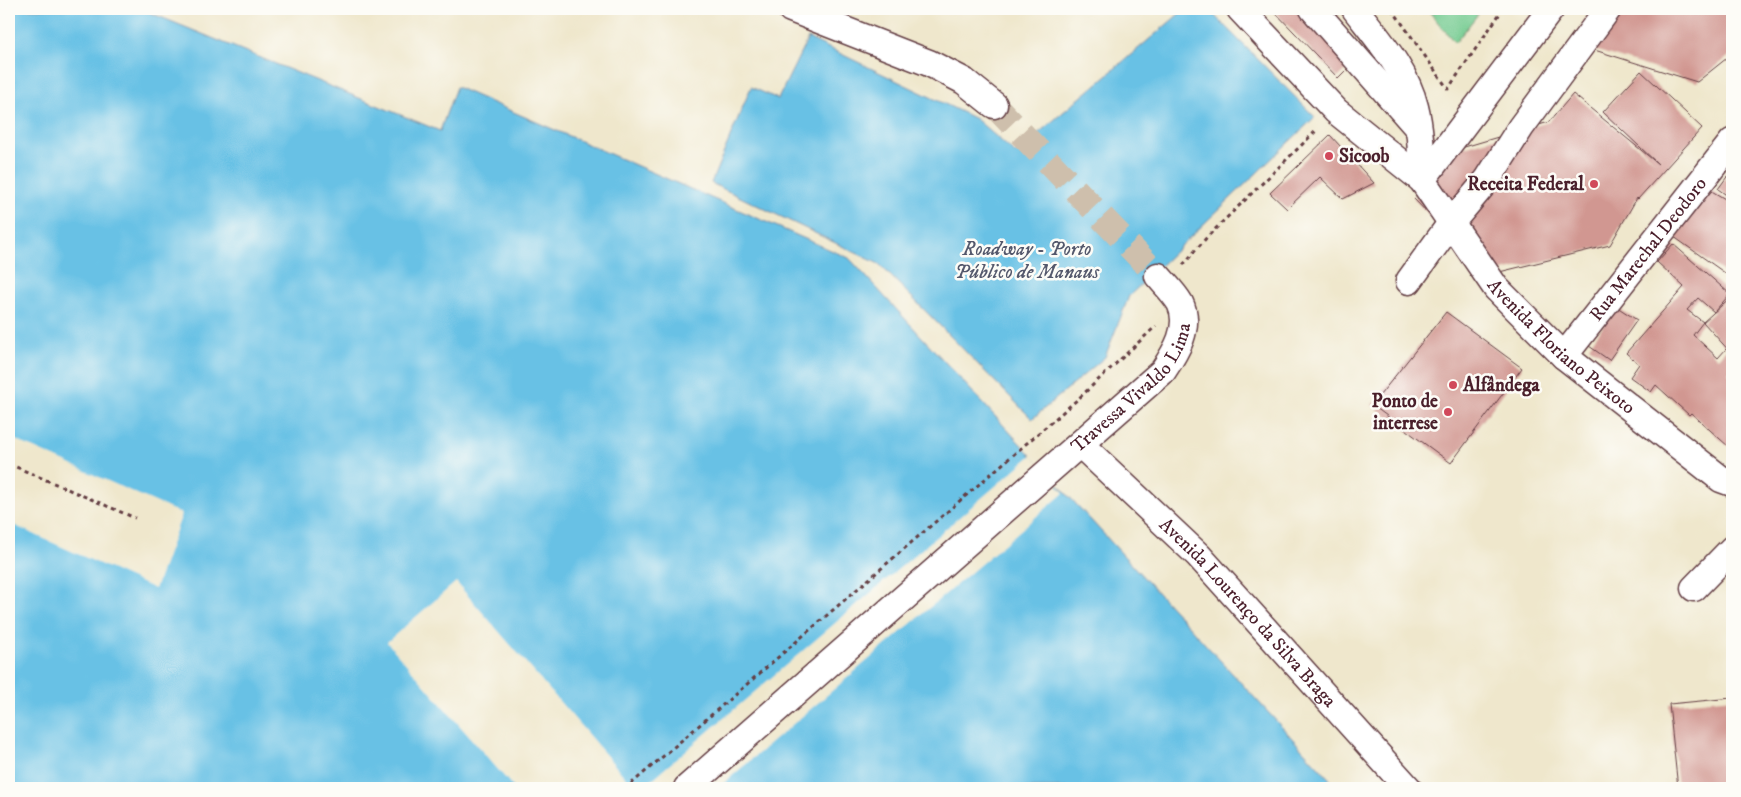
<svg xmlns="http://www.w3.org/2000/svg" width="1741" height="797" font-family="'IM FELL DW Pica',serif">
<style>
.green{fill:#73cb90;stroke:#5e755e}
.water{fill:#67c1e5;stroke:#587088}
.pier{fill:#efe7cc}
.building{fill:#d19791}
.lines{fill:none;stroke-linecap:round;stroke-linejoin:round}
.minor-tunnel{stroke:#cebfac;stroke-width:26;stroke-dasharray:26 13;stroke-linecap:butt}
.minor-casing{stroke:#633d43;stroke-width:29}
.path{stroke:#633d43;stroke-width:3;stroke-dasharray:4 4;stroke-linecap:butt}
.minor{stroke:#fff;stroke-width:26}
.poi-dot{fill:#d1495b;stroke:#fdfcf7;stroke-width:2}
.labels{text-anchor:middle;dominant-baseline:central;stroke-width:5;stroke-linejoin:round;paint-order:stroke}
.poi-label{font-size:19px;font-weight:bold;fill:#4a1f2b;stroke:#fdfcf7;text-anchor:start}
.street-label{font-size:19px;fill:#4a1f2b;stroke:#fdfcf7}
.water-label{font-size:20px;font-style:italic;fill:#54586c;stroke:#fdfcf7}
</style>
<rect width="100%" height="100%" fill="#fdfcf7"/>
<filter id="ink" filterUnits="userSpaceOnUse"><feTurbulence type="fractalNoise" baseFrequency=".02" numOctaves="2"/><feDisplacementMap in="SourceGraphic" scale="10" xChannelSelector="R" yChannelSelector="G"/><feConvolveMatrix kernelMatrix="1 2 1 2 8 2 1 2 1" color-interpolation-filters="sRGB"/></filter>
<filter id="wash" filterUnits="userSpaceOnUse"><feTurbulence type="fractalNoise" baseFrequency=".0096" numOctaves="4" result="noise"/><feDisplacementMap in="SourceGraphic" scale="20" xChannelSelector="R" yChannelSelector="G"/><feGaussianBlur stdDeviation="1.12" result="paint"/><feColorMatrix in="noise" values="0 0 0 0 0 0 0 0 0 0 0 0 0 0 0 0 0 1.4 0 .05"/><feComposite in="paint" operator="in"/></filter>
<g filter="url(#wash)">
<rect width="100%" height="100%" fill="#efe7cc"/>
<path class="green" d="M1427,9H1482L1455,43Z"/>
<path class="water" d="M9,9H141L440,131L456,87L849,258L1338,788H9Z
M1185,9H1208L1315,117L1129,296L1105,357L1032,419L879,264L711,183L751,87L778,99L808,38L976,119L1015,153Z"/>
<path class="pier" d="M9,437L182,514L155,589L9,523Z
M1032,455L1064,493L718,788H642Z
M456,582L631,784L635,788H514L387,642Z"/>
<g id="blocks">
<path class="building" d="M1272,9H1301L1353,63L1338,78Z
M1613,9H1732V54L1697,82L1588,48Z
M1641,71L1702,128L1638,199L1637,198L1610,245L1487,275L1414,199L1461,148L1549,122L1573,94L1658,164L1603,112Z
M1330,135L1374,183L1343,199L1320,177L1287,209L1270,193Z
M1732,170V199L1718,189Z
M1698,183L1732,203V278L1670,234Z
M1673,244L1730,294L1714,312L1698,298L1687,310L1703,322L1693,335L1718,358L1726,349L1732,355V368L1728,373L1732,377V443L1729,447L1691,413L1689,415L1656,385L1651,392L1630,377L1639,364L1626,353L1684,287L1657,262Z
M1732,296V354L1703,322Z
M1617,307L1637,320L1609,360L1589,346Z
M1446,312L1522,368L1451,463L1372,405Z
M1732,698V788H1678L1669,704Z"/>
</g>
</g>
<g filter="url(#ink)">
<use href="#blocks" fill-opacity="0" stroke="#633d43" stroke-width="1"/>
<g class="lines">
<path class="minor-tunnel" d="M994,105L1158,276"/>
<g class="minor-casing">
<g id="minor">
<path d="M791,9L929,63L964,81L994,105"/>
<path id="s1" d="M1240,9L1336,111L1422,180L1496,288L1564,356L1721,479L1732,483"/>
<path d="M1313,9L1416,126"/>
<path d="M1355,9C1378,39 1406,70 1415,107C1421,131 1421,155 1422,180"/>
<path d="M1422,180L1551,9"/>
<path d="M1409,281L1451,223L1488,179L1521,127L1608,9"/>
<path id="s2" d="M1564,356L1732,142"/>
<path id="s3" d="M1080,444L1198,555L1408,788"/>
<path d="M1694,588L1732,549"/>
<path id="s4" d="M687,788L1163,371C1175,353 1192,327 1180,303C1175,294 1165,284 1158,276"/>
</g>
</g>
<path class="path" d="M1392,9L1448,89L1503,9
M1183,265L1207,237L1318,129
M9,464L135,518
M631,784L1078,399L1156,326"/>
<use href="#minor" class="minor"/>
</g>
</g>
<g class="poi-dot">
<circle cx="1329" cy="156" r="5"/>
<circle cx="1594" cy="184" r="5"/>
<circle cx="1453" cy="385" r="5"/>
<circle cx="1448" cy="412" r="5"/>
</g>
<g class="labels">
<g class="poi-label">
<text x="1339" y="156">Sicoob</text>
<text x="1584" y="184" text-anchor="end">Receita Federal</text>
<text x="1463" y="385">Alfândega</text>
<text x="1438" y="401" text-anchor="end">Ponto de<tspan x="1438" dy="22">interrese</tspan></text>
</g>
<g class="street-label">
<text stroke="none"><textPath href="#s2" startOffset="136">Rua Marechal Deodoro</textPath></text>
<text stroke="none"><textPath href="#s1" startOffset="469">Avenida Floriano Peixoto</textPath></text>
<text stroke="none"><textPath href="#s4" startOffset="600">Travessa Vivaldo Lima</textPath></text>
<text stroke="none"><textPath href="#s3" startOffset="238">Avenida Lourenço da Silva Braga</textPath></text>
</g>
<g class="water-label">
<text x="1027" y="249">Roadway - Porto<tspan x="1027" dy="23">Público de Manaus</tspan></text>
</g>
</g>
<rect width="1741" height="797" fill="none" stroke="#fdfcf7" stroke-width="30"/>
</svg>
